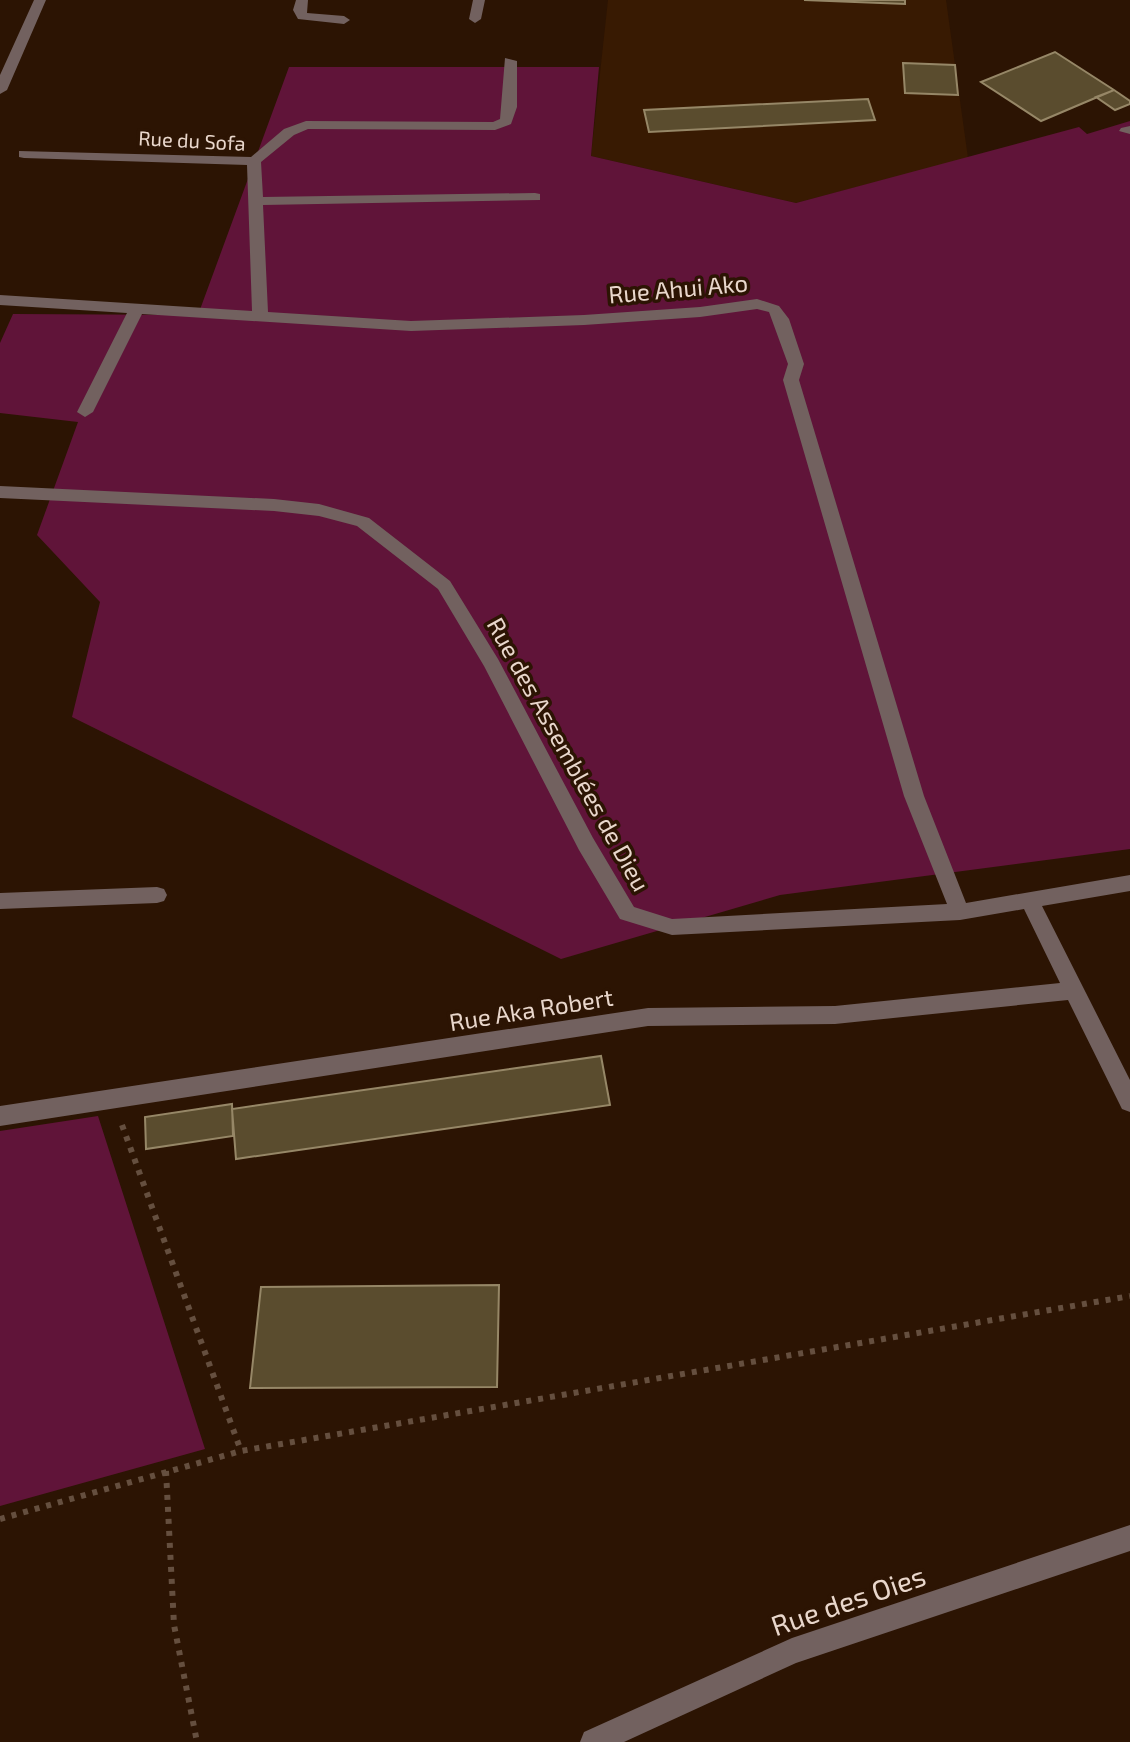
<svg xmlns="http://www.w3.org/2000/svg" width="1130" height="1742" font-family="'Exo 2',sans-serif">
<style>
.built{fill:#381a02}
.green{fill:#601439}
.building{fill:#5a4c2e;stroke:#968767;stroke-width:2}
.lines{fill:none;stroke-linecap:round;stroke-linejoin:round}
.path{stroke:#654f3f;stroke-width:6;stroke-dasharray:5 7;stroke-linecap:butt}
.minor{fill:#72615f;fill-rule:evenodd}
.labels{text-anchor:middle;dominant-baseline:central;stroke-width:7;stroke-linejoin:round;paint-order:stroke}
.far-street-label{font-size:20px;fill:#e9d7cc;stroke:#2c1403}
.street-label{font-size:24px;fill:#e9d7cc;stroke:#2c1403}
.near-street-label{font-size:28px;fill:#e9d7cc;stroke:#2c1403}
</style>
<rect width="100%" height="100%" fill="#2c1403"/>
<path class="built" d="M608,0H946L968,158L796,203L591,156Z"/>
<path class="green" d="M289,67H599L591,156L796,203L1079,127L1087,134L1130,121V849L780,895L561,959L72,717L100,602L37,535L78,422L0,413V343L13,314L198,315Z
M98,1116L205,1449L0,1506V1131Z"/>
<path class="building" d="M804,0H905V4Z
M1055,52L1114,90L1041,121L981,82Z
M903,63L955,65L958,95L905,93Z
M1114,90L1130,101V104L1115,110L1096,97Z
M868,99L875,120L649,132L644,110Z
M601,1056L610,1105L236,1159L232,1109Z
M232,1104L233,1136L146,1149L145,1117Z
M499,1285L497,1387L250,1388L261,1287Z"/>
<g class="lines">
<path class="path" d="M122,1125L241,1451
M166,1471L174,1625L197,1742
M0,1519L241,1451L1130,1296"/>
<path class="minor" d="M34,0H46L7,90L0,94V75Z
M296,0H308L307,13L344,16L350,20L344,24L298,19L293,10Z
M473,0H485L481,19L475,23L469,19Z
M505,58L517,61V107L511,124L495,130L308,129L294,135L261,162L263,197L535,193L540,194V200L263,205L268,312L411,321L584,315L700,307L757,299L779,306L789,319L804,364L799,380L924,796L966,903L1130,875V891L1042,906L1130,1080V1112L1122,1109L1068,1000L835,1024L648,1026L0,1126V1106L648,1008L835,1006L1060,983L1024,909L960,920L672,935L620,919L579,850L484,666L438,589L357,526L319,516L274,511L0,498V486L274,499L319,504L369,518L450,581L498,659L593,838L634,907L672,919L947,904L904,796L783,380L788,364L769,312L757,309L700,317L584,325L411,331L142,314L93,412L85,417L77,412L127,313L0,305V295L252,311L247,165L24,158L19,157V151L251,157L284,129L306,121L493,122L500,119Z
M1130,126V134L1119,131L1121,128Z
M157,887L164,889L167,895L164,901L157,903L0,909V893Z
M1130,1525V1551L796,1663L624,1742H580L584,1732L792,1638Z"/>
</g>
<g class="labels">
<g class="far-street-label">
<text transform="translate(192 140) rotate(3)">Rue du Sofa</text>
</g>
<g class="street-label">
<text transform="translate(678 288) rotate(-5)">Rue Ahui Ako</text>
<text transform="translate(569 754) rotate(61)">Rue des Assemblées de Dieu</text>
<text transform="translate(531 1009) rotate(-9)">Rue Aka Robert</text>
</g>
<g class="near-street-label">
<text transform="translate(848 1600) rotate(-19)">Rue des Oies</text>
</g>
</g>
</svg>
